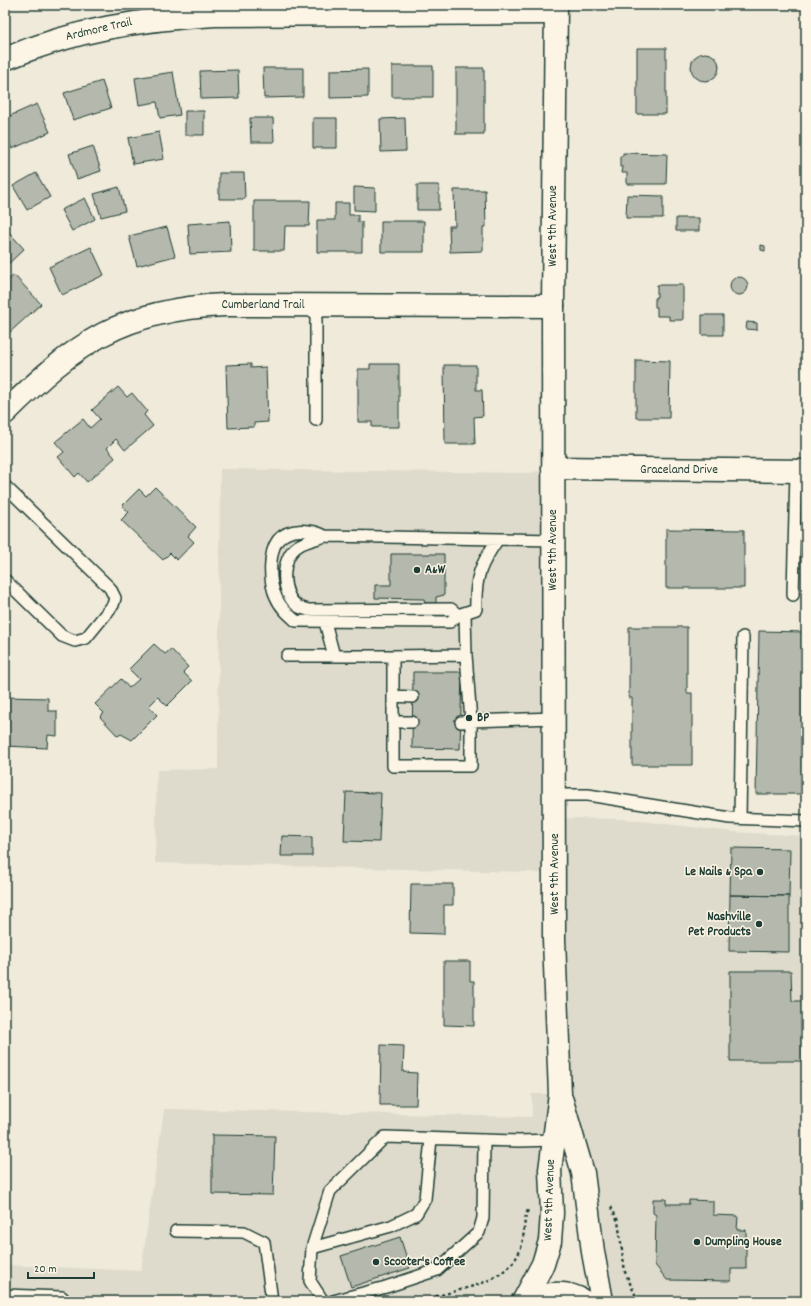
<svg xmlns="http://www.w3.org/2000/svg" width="811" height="1306" font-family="Dekko,sans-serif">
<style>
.built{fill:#dedbcc}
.building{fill:#b5b9ad;stroke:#1f3d34}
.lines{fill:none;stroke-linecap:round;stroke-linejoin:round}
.lane-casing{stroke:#1f3d34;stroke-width:14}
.street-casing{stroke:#1f3d34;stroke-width:25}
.secondary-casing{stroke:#1f3d34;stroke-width:25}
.path{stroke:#1f3d34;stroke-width:2.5;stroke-dasharray:3 3;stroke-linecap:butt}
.lane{stroke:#fcf5e5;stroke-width:11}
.street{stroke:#fcf5e5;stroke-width:22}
.secondary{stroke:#fcf5e5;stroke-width:22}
.poi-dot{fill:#1f3d34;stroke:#fcf5e5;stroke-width:1.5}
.labels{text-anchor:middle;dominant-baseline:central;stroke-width:3;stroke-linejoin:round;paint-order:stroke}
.street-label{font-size:13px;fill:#1f3d34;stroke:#fcf5e5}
.poi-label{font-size:13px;font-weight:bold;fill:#1f3d34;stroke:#fcf5e5;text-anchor:start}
</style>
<rect width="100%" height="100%" fill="#efeada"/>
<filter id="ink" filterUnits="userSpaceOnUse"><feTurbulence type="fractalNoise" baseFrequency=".025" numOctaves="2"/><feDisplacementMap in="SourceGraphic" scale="8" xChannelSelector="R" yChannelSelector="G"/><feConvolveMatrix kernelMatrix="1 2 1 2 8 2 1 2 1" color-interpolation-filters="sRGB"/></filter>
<g filter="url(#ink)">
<path class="built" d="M553,468L555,818L624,819L733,832L806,836V1301H602L561,1096L552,1213L523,1301H5V1265L141,1271L164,1109L532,1117V1094H560L555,875L529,872L155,863L157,770L218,769L220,469L529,473Z"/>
<path class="building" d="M680,5H723V6Z
M637,48H666V114H637Z
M691 67a14 14 0 1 1 28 0a14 14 0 1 1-28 0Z
M392,66H433V97H392Z
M263,68H303V97L264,98Z
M456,68H484V134H456Z
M368,69V97L330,98V70Z
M238,70L239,98L201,99L200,71Z
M173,72L180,115L160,118L157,102L139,105L135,78Z
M102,81L111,108L73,120L64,93Z
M37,104L50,132L12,149L5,132V118Z
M185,111H204V135H185Z
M250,118H273L274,142H251Z
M313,118H337V148H313Z
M405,118L406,151L381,152L380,119Z
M159,132L164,159L133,164L128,138Z
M93,146L101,171L77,179L69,154Z
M623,153L667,154L666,184H627V173H622L623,167H620V156H623Z
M36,173L50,197L27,210L13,186Z
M219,173H244L245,199H219Z
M417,185H439V210H417Z
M119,187L125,211L101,217L94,194Z
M354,187L375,188V211L354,210Z
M454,190H485L486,227H483V251L450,252L449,226H455Z
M627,195L663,196V218H626Z
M85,198L95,219L72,231L61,210Z
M254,201H310L309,226H285L284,251H254Z
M335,203H349V215H358V222H362V252H317V220H335Z
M676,218H699V231H676Z
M230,221L231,252L190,254L188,224Z
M381,221H424V252H381Z
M167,227L175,256L137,266L129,236Z
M7,230L24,249L5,267V232Z
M761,245L765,246V251L761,250Z
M91,247L104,275L62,295L49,267Z
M14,275L41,304L9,333L5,329V283Z
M730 286a9 9 0 1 1 18 0a9 9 0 1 1-18 0Z
M657,285H683V320H669V316H657V307H655V297H657Z
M702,315H723V335H702Z
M747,322L757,323V330L746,329Z
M636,360L670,361L669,418H636Z
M251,364V368L266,367L268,422L254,423V427L228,428L226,365Z
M370,364H399V427H372V422H358V369H370Z
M444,365H476V390H482L483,416L474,417L475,444H445Z
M118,387L127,397L132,393L147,411L144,415L153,426L125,450L116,439L107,448L115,458L87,482L79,473L75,477L58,457L64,452L55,442L83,419L90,428L100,419L92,410Z
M155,487L196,527L188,536L194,542L177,560L170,553L163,560L121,520L129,512L122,506L139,489L146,496Z
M805,528H806V610H803Z
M666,529L744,530V588H666Z
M391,554H444V595L436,597V603H425L424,599L375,598V585H391Z
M629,627H687V693H692V765H632V698H629Z
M759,631L806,632V794H756Z
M154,644L165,654L171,649L188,667L183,672L192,681L167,706L158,697L149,706L157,715L132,740L121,734L118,736L100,717L104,713L95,704L121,679L129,688L139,679L129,669Z
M413,672H462L460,749L412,748Z
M5,697L48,698V711H57V736L48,735L47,748L5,746Z
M346,792L381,793L379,842L344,841Z
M282,836L312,837V856H281Z
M731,848L790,849L789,896L730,895Z
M411,884H453V905H444V934L410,933Z
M730,895L789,896V952L729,951Z
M444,961H470V981H474V1026L444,1025Z
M730,971H791L792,1001H806V1061H730Z
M381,1045L404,1046L403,1072L417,1073L416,1105H380Z
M212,1135L275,1136L273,1195L212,1194Z
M653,1199H666V1204H689V1200L713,1201V1215L738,1216L737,1230H746V1269H731V1281L667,1280L655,1265L656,1215L653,1213Z
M400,1237L410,1268L351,1287L341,1256Z"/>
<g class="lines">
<g class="lane-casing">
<path id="lane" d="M316,305V420
M5,486L110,588L115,598L113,605L86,638L75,641L62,636L5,580
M325,536C317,539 305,541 298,546C280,557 280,596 299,607C301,608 305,609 308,610L451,609L458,615
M498,539C480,565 475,577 476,609L458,615L450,622L296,621C288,614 280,607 276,597C269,583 268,553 278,540C289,527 312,529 325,536L554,540
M793,595L796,471
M465,614L466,655L471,721L554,718
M325,622L334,656H393
M287,656H334
M393,696L413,697
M393,722H412
M461,722L471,721V766H393V656L466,655
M555,795H588L730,818L806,821
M740,818L743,637
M176,1231L244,1232L264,1242L272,1301
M312,1248L391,1226L416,1214L425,1199L431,1139
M5,1295L62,1297L65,1301
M323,1301L310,1281L312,1248L330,1191L385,1137L519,1141L554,1140
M333,1301L386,1287L437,1270L479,1232L483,1218L484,1140"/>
</g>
<g class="street-casing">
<path id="street" d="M5,59C73,30 142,19 215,15L555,13
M5,413C75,343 123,309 225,305L553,306
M553,468L806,471"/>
</g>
<g class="secondary-casing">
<path id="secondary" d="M562,1101L583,1173L593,1252L602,1301
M524,1300L543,1264L550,1241L552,1213L550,1170L560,1094L554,939L553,306L556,5
M523,1301C540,1294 566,1289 583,1301"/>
</g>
<path class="path" d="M611,1207L618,1221L625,1272L638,1301
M424,1301L434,1297
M436,1301L434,1297C467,1287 512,1282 522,1244C525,1231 523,1219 529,1208"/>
<use href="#lane" class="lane"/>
<use href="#street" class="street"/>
<use href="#secondary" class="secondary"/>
</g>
</g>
<g class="poi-dot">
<circle cx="417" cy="570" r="4"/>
<circle cx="469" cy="718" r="4"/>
<circle cx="760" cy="872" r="4"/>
<circle cx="759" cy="924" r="4"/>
<circle cx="697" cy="1242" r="4"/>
<circle cx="376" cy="1262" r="4"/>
</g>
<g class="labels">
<g class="street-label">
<text transform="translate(99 30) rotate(-13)">Ardmore Trail</text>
<text transform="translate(553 226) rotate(-90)">West 9th Avenue</text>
<text x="263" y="305">Cumberland Trail</text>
<text x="679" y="470">Graceland Drive</text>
<text transform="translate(553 550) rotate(-90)">West 9th Avenue</text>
<text transform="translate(555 874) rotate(-90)">West 9th Avenue</text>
<text transform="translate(550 1200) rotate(-88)">West 9th Avenue</text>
</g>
<g class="poi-label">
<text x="425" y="570">A&amp;W</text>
<text x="477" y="718">BP</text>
<text x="752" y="872" text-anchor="end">Le Nails &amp; Spa</text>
<text x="751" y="917" text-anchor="end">Nashville<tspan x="751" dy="15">Pet Products</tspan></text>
<text x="705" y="1242">Dumpling House</text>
<text x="384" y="1262">Scooter's Coffee</text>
</g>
</g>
<rect width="811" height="1306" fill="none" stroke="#fcf5e5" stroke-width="20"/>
<rect x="10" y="10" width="791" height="1286" fill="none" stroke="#1f3d34" stroke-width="1.5" filter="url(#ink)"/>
<path d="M28 1272v6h66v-6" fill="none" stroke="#1f3d34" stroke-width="2"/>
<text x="34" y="1272" font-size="12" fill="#1f3d34" stroke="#fcf5e5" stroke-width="3" paint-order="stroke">20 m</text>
</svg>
